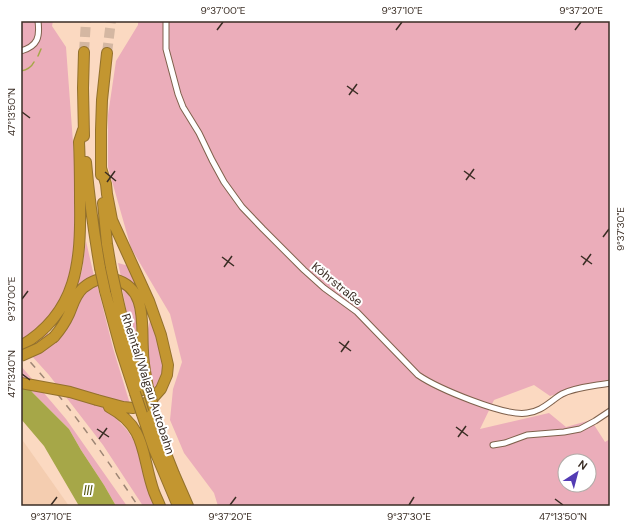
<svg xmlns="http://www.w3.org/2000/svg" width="631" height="527" font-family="'DM Sans',sans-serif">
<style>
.built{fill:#f4cdb0}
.green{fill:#ebadba;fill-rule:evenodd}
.water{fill:#a6a748}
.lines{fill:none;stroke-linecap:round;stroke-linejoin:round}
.stream{stroke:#a6a748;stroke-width:1.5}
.motorway-tunnel{stroke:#d4b7a2;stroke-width:10;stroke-dasharray:10 5;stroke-linecap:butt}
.minor-casing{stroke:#7f614c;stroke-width:7}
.motorway-casing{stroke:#93712c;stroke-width:12}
.minor{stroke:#fff;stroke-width:5}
.motorway{stroke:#c39630;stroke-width:10}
.rail{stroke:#9e8675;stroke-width:1.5;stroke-dasharray:7 7;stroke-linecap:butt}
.motorway-bridge-casing{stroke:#93712c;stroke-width:12;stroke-linecap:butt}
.motorway-bridge{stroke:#c39630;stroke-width:10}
.ticks{fill:none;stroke:#3a2d24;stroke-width:1.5}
.labels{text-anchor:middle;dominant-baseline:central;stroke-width:4;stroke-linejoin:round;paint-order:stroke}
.street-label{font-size:12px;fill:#3a2d24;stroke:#fff}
.water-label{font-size:13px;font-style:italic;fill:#53540b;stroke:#fff}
.neatline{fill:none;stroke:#3a2d24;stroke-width:1.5}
.ticks-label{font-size:10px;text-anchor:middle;fill:#3a2d24}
</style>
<rect width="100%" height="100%" fill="#fbd9c1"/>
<path class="built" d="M21,438L69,506H21Z"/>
<path class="green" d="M21,21H53L52,26L66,47L78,211L73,256L66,288L62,294L57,307L41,326L56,341L61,337L72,321L80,299L88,288L97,284L113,348L130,404L123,403L102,396L100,406L108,410L127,430L136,444L155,506H143L103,445L49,375L21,344Z
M138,21H610V379L550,396L534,385L494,400L480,429L549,413L566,427L591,420L605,442L610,439V506H218L214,493L184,453L170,420L173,389L182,362L170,314L131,248L108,167V115L116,61L138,25ZM565,461H589V485H565Z
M86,241L94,276L77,285L82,270Z
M118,263L129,266L139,290L121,277Z
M122,288L131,293L136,309V338L128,320Z
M151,316L163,357V379L153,393L148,371L145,341Z
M21,366L66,419L127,506H116L104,485L81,450L69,429L33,393L21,379Z"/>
<path class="water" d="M21,379L33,393L69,429L81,450L104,485L116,506H79L44,446L21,419Z"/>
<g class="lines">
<path class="stream" d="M38,56L41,49
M21,71C27,70 31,68 34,62"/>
<path class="motorway-tunnel" d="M84,52L86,21
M107,53L111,21"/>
<g class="minor-casing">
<path id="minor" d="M166,21V49L178,94L183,107L199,133L212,160L224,182L242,207L263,229L304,270L324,288L357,312L418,375C437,388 505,417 527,413C537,412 544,407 552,401C555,399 558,396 562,394C576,387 594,386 610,383
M21,51C38,46 40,37 38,21
M493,445L505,443L527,435L564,432L580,429L595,421L610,411"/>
</g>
<g class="motorway-casing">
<path id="motorway" d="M84,136L83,88L84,52
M86,162C89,197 94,233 100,268
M101,175V130L102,100L107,53
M103,203L107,244L111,268
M105,291L121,350L135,393
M116,291C123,325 132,357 142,390
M54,337C60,330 65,323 69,314C73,305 75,295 83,288C91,281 103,276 114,279C148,288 141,324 143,351C143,364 146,376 148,388
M21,346C78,312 81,261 80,201C80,181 80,162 79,142L83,130
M97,400L123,407L133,408L143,405L153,398L161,389L167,375L168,365L161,335L149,301L112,220L107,194L106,184L101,168
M109,407C148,428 141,456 154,492C156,497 158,501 160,506
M149,411L174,474L188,506
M142,414L154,449L178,506"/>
</g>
<use href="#minor" class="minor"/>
<use href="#motorway" class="motorway"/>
<path class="rail" d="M21,352C65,399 102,452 138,506"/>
<g class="motorway-bridge-casing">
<path id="motorway-bridge" d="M100,268L105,291
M111,268L116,291
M21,356L39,348L54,337
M21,383L70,392L97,400
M148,388L154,409
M135,393L142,414"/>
</g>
<use href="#motorway-bridge" class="motorway-bridge"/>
</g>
<path class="ticks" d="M217,30L223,22M396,30L402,22M575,30L581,22M347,86L358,94M349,95L357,84M22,112L30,118M464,171L475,179M105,172L116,181M466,180L474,169M107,182L115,171M603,237L609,229M581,256L592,264M222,257L234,266M583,265L591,254M224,267L232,256M22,299L28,291M339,342L351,351M341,352L349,341M22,374L30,380M456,427L468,436M97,429L109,437M458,437L466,426M99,439L107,428M555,499L563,505M51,505L57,497M230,505L236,497M409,505L414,497"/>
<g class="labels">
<g class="street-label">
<text transform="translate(337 284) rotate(39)">Köhrstraße</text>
<text transform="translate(148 384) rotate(72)">Rheintal/Walgau Autobahn</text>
</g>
<g class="water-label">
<text x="88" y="490">Ill</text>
</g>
</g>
<rect width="631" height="527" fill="none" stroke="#ffffff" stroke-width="44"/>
<g transform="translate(577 473) rotate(36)"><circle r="19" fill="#ffffff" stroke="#b0aba7"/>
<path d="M0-3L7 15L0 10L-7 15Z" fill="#533cb4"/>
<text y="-6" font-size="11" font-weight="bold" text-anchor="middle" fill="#3a2d24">N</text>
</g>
<rect x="22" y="22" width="587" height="483" class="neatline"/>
<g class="ticks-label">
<text x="223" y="14">9°37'00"E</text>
<text x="402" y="14">9°37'10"E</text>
<text x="581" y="14">9°37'20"E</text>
<text transform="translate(11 112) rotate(-90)" y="4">47°13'50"N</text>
<text transform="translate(620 229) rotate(-90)" y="4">9°37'30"E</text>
<text transform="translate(11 299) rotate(-90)" y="4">9°37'00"E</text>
<text transform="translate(11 374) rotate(-90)" y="4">47°13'40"N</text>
<text x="51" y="520">9°37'10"E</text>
<text x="230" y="520">9°37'20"E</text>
<text x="409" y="520">9°37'30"E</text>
<text x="563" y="520">47°13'50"N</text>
</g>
</svg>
